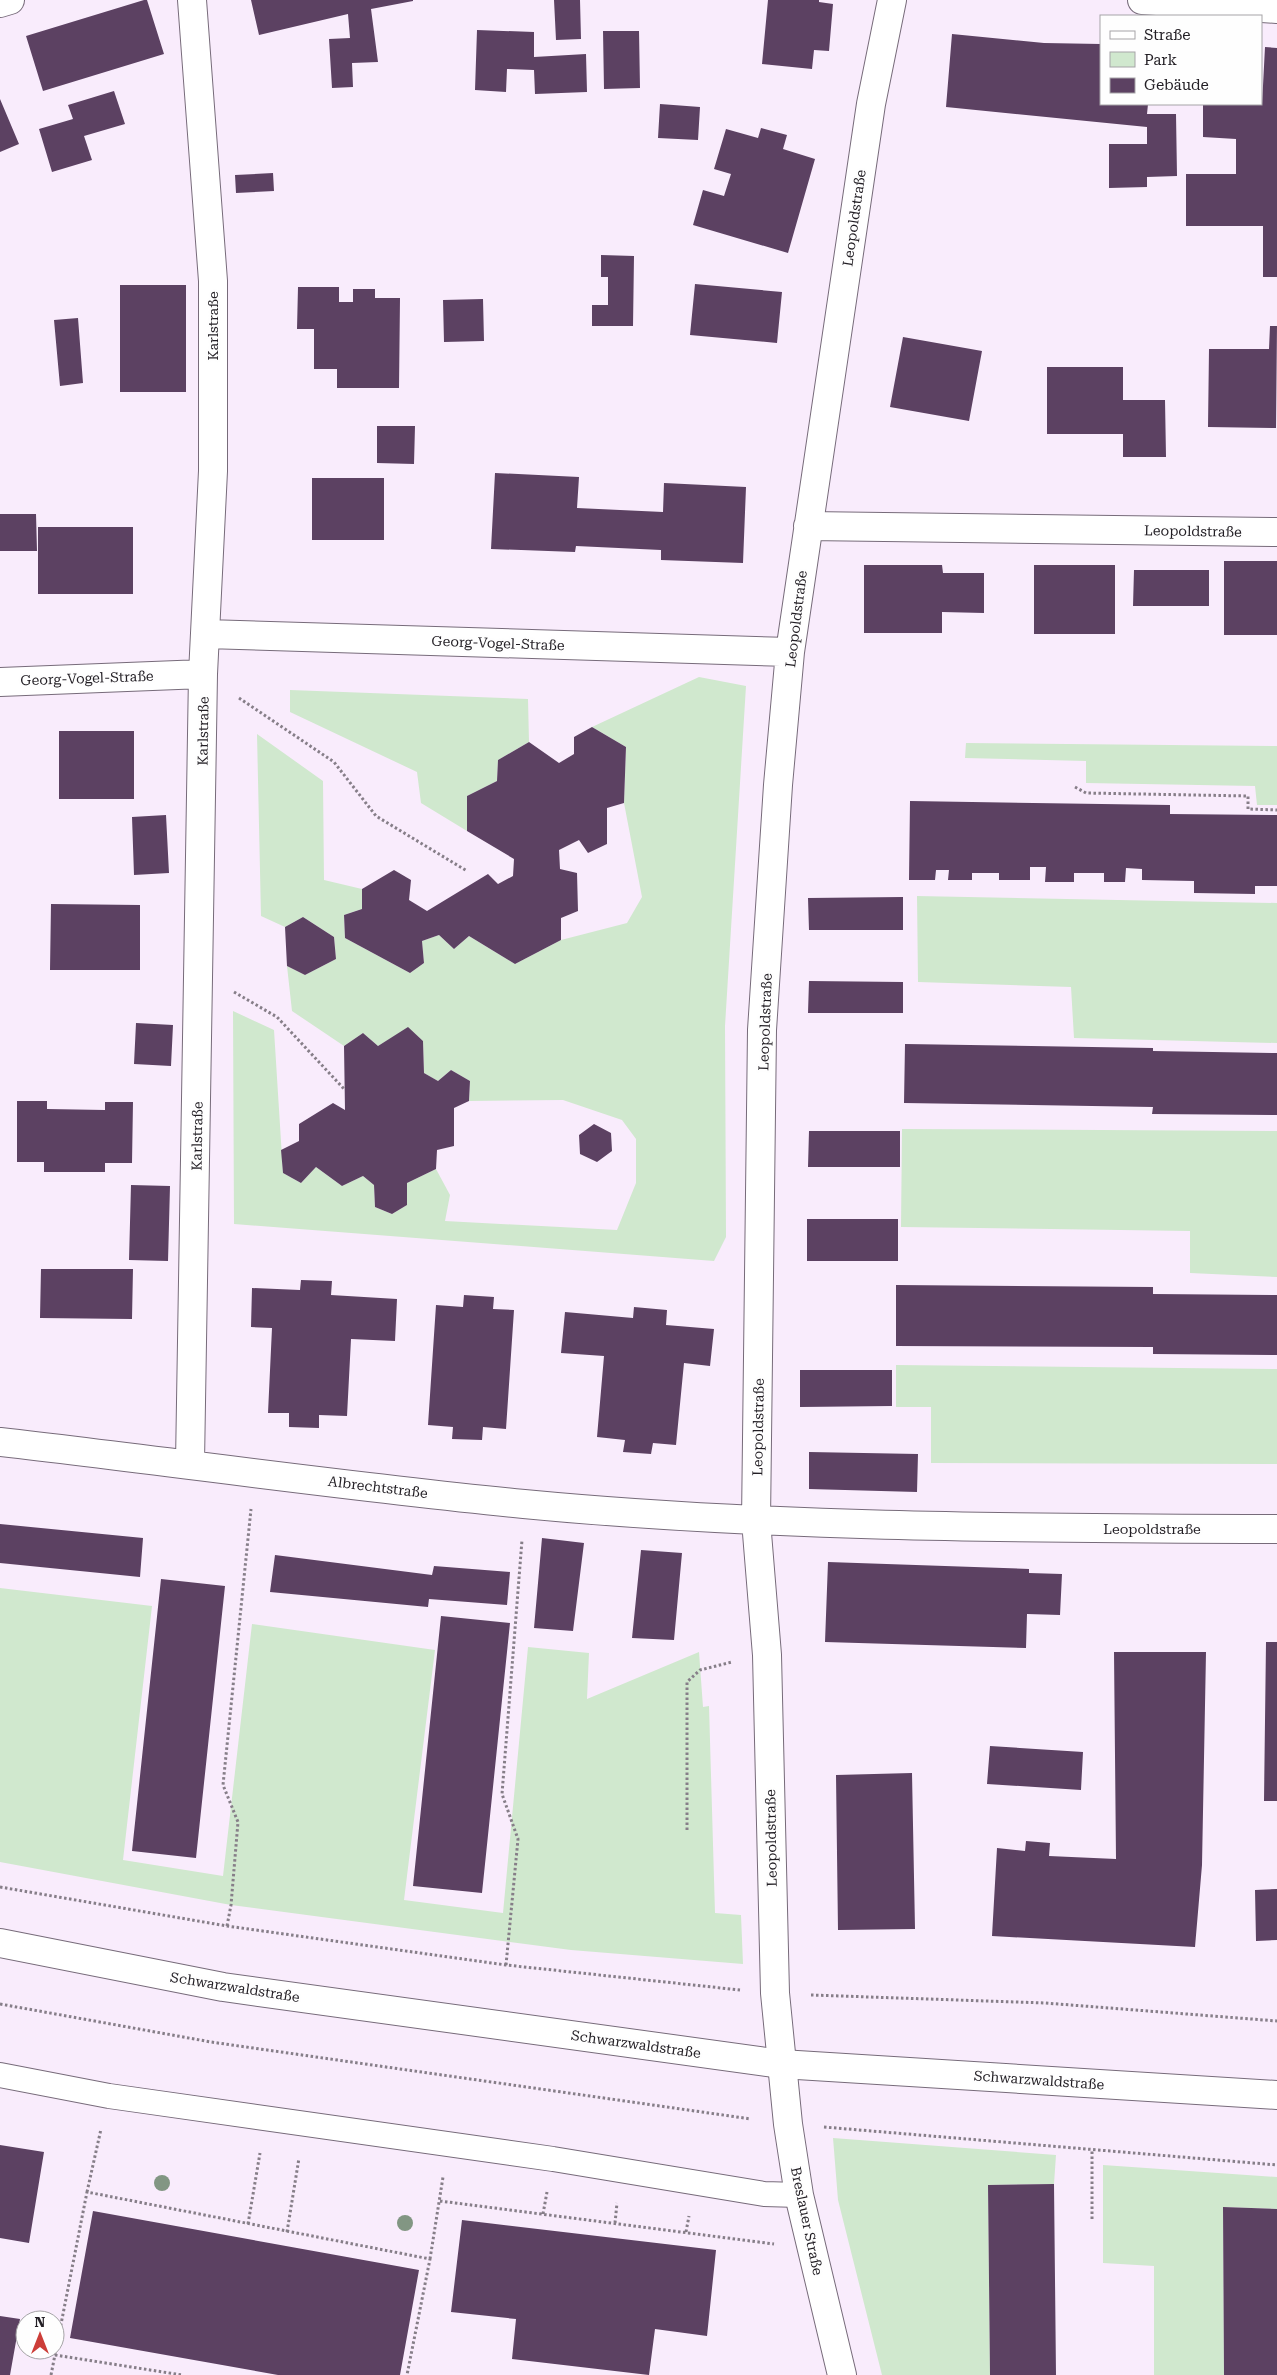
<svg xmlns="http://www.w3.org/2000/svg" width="1277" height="2375" font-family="'Roboto Serif',serif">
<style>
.green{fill:#d0e8ce}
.building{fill:#5c4162}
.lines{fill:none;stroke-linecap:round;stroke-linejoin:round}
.service-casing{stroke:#776b7a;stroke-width:26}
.minor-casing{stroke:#776b7a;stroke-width:30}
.tertiary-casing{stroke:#776b7a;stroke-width:30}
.path{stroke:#867e88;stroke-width:3;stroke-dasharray:2.5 2.5;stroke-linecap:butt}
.service{stroke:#fff;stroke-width:24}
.minor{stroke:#fff;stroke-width:28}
.tertiary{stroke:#fff;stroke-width:28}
.tree{fill:#829683}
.labels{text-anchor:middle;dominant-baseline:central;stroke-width:5;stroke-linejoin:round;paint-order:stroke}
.street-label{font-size:14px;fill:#221e24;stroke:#fefefe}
</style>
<rect width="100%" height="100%" fill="#f9ecfc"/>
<path class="green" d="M699,677L746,686L725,1026L726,1237L714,1261L234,1224L233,1011L274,1030L283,1173L301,1183L316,1167L342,1186L363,1176L374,1185L375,1207L392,1214L407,1205V1183L436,1169L450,1195L445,1221L617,1230L636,1183V1139L622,1120L563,1100L469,1101L470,1081L451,1070L438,1081L424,1073L423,1041L408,1028L378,1046L363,1033L344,1046L292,1011L287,966L305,975L336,959L334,937L303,917L285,927L261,916L257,734L323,781L324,880L362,889V909L344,915L345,938L410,973L424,963L422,941L439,935L454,949L469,936L515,964L561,940L627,923L642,897L624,803L626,747L592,727Z
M290,690L528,699L529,742L498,760L497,781L467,796V831L421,803L417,772L290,712Z
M966,743L1277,746V805H1257L1255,786L1086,783V761L965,758Z
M917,896L1277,903V1043L1074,1038L1071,987L918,982Z
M902,1129L1277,1131V1277L1190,1273V1231L901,1227Z
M896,1365L1277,1369V1464L931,1463V1407H896Z
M0,1588L152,1606L123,1860L223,1876L252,1624L435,1650L404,1900L503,1913L528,1647L589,1653L587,1699L699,1652L703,1707L709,1706L715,1913L741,1915L743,1964L571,1950L231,1905L0,1862Z
M833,2138L1056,2155L1054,2184L988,2185L990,2375H882L838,2200Z
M1103,2165L1277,2177V2209L1223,2207L1224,2375H1154V2266L1103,2263Z"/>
<path class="building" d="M144,0H147L164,54L43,91L26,36Z
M251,0H413V1L371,9L378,62L352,63L353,87L332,88L329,39L350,38L348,14L259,35Z
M554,0H580L581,39L556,40Z
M768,0H819V2L833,4L829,51L814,50L812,69L762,64Z
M477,30L534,32V57L586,54L587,92L535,94L534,70L507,69L506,92L475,90Z
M603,31H639L640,88L604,89Z
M952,34L1044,43L1101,44V104H1148L1147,114H1176L1177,176L1147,177V187L1109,188V144H1147V127L946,107Z
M1265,47L1277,48V277H1263V226H1186V174H1236V139L1203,137V104L1262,105Z
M114,91L125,124L84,136L92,160L52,172L39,129L73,119L68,105Z
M0,99L19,144L0,152Z
M660,104L700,107L698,140L658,138Z
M761,128L787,135L783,149L815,159L788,253L693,225L703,190L724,196L731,174L714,169L726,129L758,138Z
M273,173L274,191L236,193L235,175Z
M601,255L634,256L633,326H592V305H608V277H601Z
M695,284L782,292L777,343L690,335Z
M120,285H186V392H120Z
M298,287H339V302H353V289H375V298H400L399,388H337V369H314V329H297Z
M483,299L484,341L444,342L443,300Z
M78,318L83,383L60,386L54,320Z
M1270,326H1277L1276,428L1208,427L1209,349H1269Z
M903,337L982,351L969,421L890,407Z
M1047,367H1123V400H1165L1166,457H1123V434H1047Z
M377,426H415L414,464L377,463Z
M495,473L579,477L577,508L663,512L664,483L746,487L743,563L661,560V550L576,546L575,552L491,549Z
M312,478H384V540H312Z
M0,514H36L37,551H0Z
M38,527H133V594H38Z
M1224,561H1277V635H1224Z
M864,565H942L943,573H984V613L942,612V633H864Z
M1034,565H1115V634H1034Z
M1134,570H1209V606H1133Z
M592,727L626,747L624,803L607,808V844L588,853L579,840L559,850L560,869L577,873L578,911L561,918V940L515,964L469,936L454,949L439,935L422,941L424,963L410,973L345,938L344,915L362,909V889L394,870L411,880L409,900L427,911L488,874L498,884L513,876L514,859L467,831V796L497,781L498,760L529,742L559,763L574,754V737Z
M59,731H134V799H59Z
M910,801L1170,805V814L1277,815V886H1255V894L1194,893V881L1142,880V869L1126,868L1125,882H1104V873H1074V882H1045L1046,867H1030V880H999V873H972V880H948L949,870H936L935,880H909Z
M166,815L169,873L134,875L132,817Z
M903,897V930H809L808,898Z
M51,904L140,905V970H50Z
M303,917L334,937L336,959L305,975L287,966L285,927Z
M809,981L903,982V1013H808Z
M136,1023L173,1025L171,1066L134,1064Z
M408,1027L423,1041L424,1073L438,1081L451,1070L470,1081L469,1101L454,1108V1146L437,1150L436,1169L407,1183V1205L392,1214L375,1207L374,1185L363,1176L342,1186L316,1167L301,1183L283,1173L281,1150L299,1141V1124L333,1103L345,1110L344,1046L363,1033L378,1046Z
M905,1044L1153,1048V1051L1277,1053V1115L1152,1114L1153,1107L904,1103Z
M17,1101H47V1109L105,1110V1102H133L132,1163H105V1172H44V1162H17Z
M594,1124L611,1133L612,1151L597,1162L580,1154L579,1135Z
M809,1131H900V1167H808Z
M131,1185L170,1186L168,1261L129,1260Z
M807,1219H898V1261H807Z
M41,1269H133L132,1319L40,1318Z
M301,1280L332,1281L331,1295L397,1299L395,1341L351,1339L347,1416L319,1415V1428L289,1427V1413H268L272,1328L251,1327L252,1288L300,1290Z
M896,1285L1153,1287V1294L1277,1295V1355L1153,1354V1347L896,1346Z
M464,1295L494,1297L493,1309L514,1310L506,1429L483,1427L482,1440L452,1439L453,1427L428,1425L436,1305L463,1307Z
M634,1307L667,1310L666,1325L714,1329L710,1366L684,1363L676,1445L653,1443L651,1454L623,1452L625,1440L597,1437L604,1356L561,1353L565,1312L633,1318Z
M800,1370H892V1406L800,1407Z
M809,1452L918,1454L917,1492L809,1489Z
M0,1524L143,1538L140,1577L0,1563Z
M542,1538L584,1543L573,1631L534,1628Z
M641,1550L682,1553L674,1640L632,1638Z
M275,1555L432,1575L434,1566L510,1572L507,1605L429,1599L428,1607L270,1592Z
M828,1562L1029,1569V1573L1062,1574L1060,1615L1027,1614L1026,1648L825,1642Z
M161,1579L225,1586L196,1858L132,1851Z
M441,1616L510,1623L482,1893L413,1886Z
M1266,1642H1277V1801H1264Z
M1114,1652H1206L1202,1865L1195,1947L992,1936L997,1848L1025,1851L1026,1841L1050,1843L1049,1856L1116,1859Z
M990,1746L1083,1752L1081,1790L987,1784Z
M912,1773L915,1929L838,1930L836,1775Z
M1277,1889V1940L1256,1941L1255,1890Z
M0,2145L44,2152L29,2243L0,2238Z
M1054,2184L1056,2375H990L988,2185Z
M1223,2207L1277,2209V2375H1224Z
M93,2211L419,2270L400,2375H278L70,2338Z
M462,2220L716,2250L707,2336L655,2329L649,2375L512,2359L516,2319L451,2312Z
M0,2316L20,2319L10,2375H0Z"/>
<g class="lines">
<g class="service-casing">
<path id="service" d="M0,2075L109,2096L553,2159L764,2194L799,2195"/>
</g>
<g class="minor-casing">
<path id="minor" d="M1142,0L1277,9
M0,3L10,0
M808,526L1277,532
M206,634L790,652
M0,682L203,674
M0,1442C175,1462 349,1487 524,1504C774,1528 1026,1528 1277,1529
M190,1463L203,674L213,471V281L192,0
M842,2375L799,2195L788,2124L775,1993L767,1655L756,1521L762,1030L778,785L790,652L871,104L892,0"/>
</g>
<g class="tertiary-casing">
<path id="tertiary" d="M0,1943L223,1987L781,2064L1277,2095"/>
</g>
<path class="path" d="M239,698L334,762L376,816L467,871
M1075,787L1086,793L1248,796V809L1277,810
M234,992L277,1017L345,1090
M687,1830V1682L700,1670L732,1662
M0,1887L227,1926L506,1965L740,1990
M227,1926L231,1905L238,1822L223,1785L251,1509
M506,1965L518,1839L502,1794L522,1540
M811,1995L1045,2003L1277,2021
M0,2004L211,2042L751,2119
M824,2127L1277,2165
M87,2192L101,2129
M440,2201L774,2244
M543,2214L547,2192
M1092,2219V2150
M615,2223L617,2203
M248,2224L260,2153
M287,2232L299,2158
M686,2232L689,2216
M430,2259L443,2177
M55,2355L182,2375
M51,2375L87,2192L430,2259L407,2375"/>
<use href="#service" class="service"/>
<use href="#minor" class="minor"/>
<use href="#tertiary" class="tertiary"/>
</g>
<g class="tree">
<circle cx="162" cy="2183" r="8"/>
<circle cx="405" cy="2223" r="8"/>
</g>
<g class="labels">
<g class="street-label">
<text transform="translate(854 218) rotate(-82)">Leopoldstraße</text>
<text transform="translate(213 326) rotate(-90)">Karlstraße</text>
<text transform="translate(1193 531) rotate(1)">Leopoldstraße</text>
<text transform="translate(796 619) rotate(-83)">Leopoldstraße</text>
<text transform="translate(498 643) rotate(2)">Georg-Vogel-Straße</text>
<text transform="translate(87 678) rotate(-2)">Georg-Vogel-Straße</text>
<text transform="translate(203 731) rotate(-89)">Karlstraße</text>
<text transform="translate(765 1022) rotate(-88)">Leopoldstraße</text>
<text transform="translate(197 1136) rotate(-89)">Karlstraße</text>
<text transform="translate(758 1427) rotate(-89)">Leopoldstraße</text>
<text transform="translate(378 1487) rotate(7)">Albrechtstraße</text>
<text x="1152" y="1529">Leopoldstraße</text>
<text transform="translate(771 1838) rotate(-91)">Leopoldstraße</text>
<text transform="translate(235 1987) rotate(9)">Schwarzwaldstraße</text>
<text transform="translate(636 2044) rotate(8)">Schwarzwaldstraße</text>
<text transform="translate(1039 2080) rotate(4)">Schwarzwaldstraße</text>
<text transform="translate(807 2221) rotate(78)">Breslauer Straße</text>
</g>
</g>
<rect x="1100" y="15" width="162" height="90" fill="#fefefe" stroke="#a6a4a7"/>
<rect x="1110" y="31" width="25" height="8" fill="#ffffff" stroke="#a6a4a7"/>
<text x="1144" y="40" font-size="15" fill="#221e24">Straße</text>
<rect x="1110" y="52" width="25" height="15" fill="#d0e8ce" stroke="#a6a4a7"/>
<text x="1144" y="65" font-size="15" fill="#221e24">Park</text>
<rect x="1110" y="78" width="25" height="15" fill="#5c4162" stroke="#a6a4a7"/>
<text x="1144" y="90" font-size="15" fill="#221e24">Gebäude</text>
<g transform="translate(40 2335)"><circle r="24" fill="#fefefe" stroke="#a6a4a7"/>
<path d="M0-4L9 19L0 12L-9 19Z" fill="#cc3d38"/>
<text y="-8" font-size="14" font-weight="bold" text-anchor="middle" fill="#221e24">N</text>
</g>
</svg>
